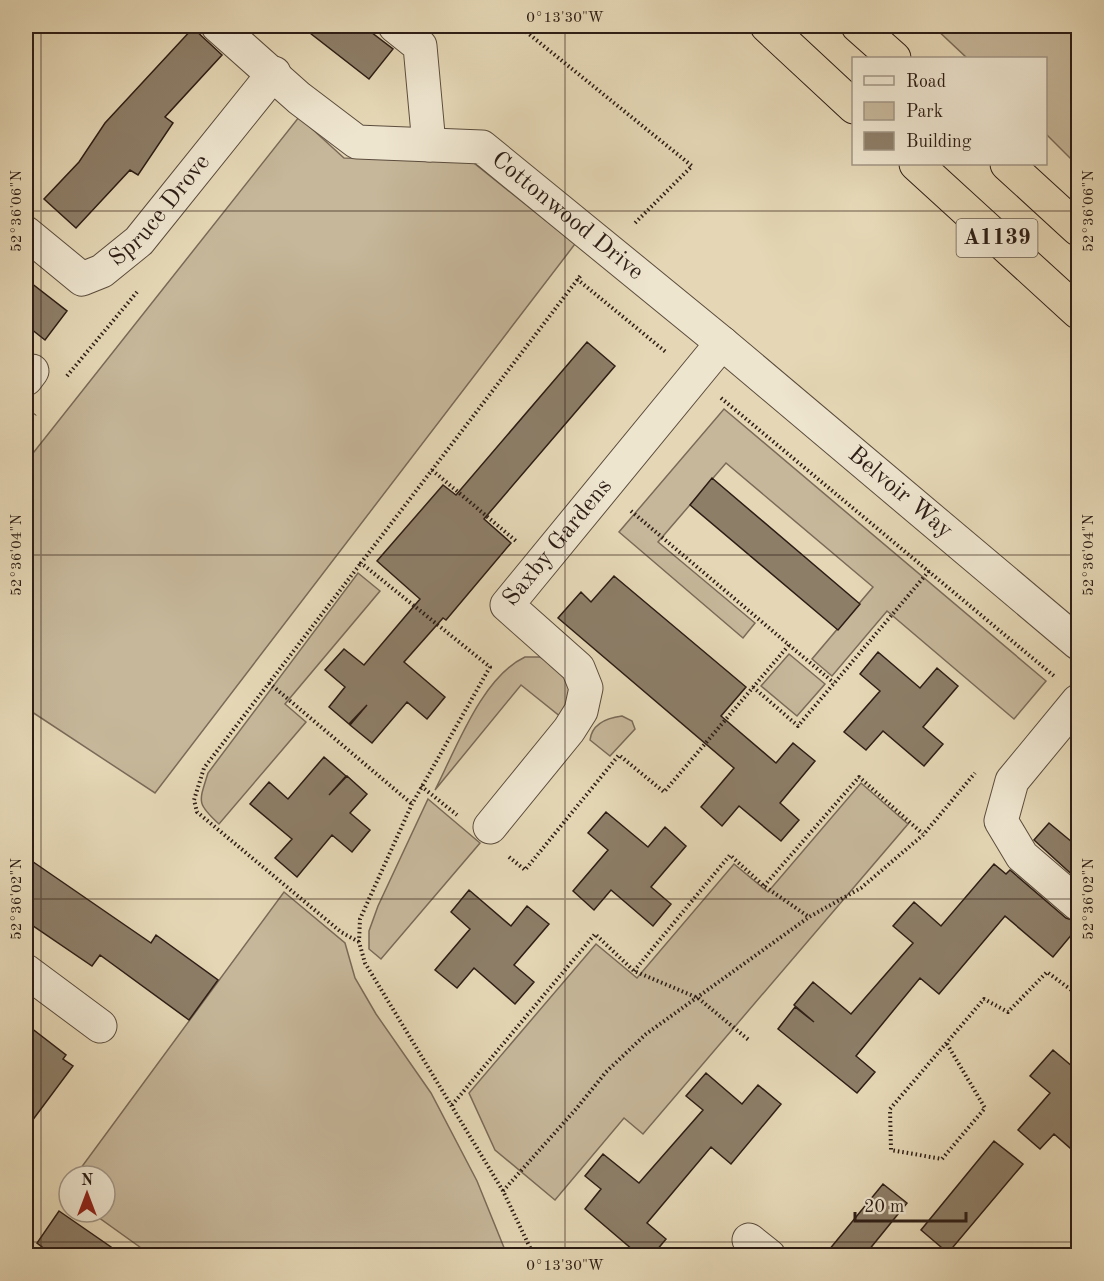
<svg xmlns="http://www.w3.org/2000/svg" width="1104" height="1281" font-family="'Old Standard TT',serif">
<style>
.green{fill:#c6b79a;stroke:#7a6a58;stroke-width:1.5}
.building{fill:#8d7e68;stroke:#2d1d15;stroke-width:1.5}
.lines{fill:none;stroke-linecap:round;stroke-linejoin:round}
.minor-casing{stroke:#5b4c3d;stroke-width:35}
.highway-casing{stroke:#2d1d15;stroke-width:35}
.path{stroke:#2d1d15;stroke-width:4;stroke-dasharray:1.5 3;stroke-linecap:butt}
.minor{stroke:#eee5cf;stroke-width:33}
.highway{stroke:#e5d7b5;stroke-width:33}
.ticks{fill:none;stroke:#2d1d15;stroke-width:1.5;stroke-opacity:0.45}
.labels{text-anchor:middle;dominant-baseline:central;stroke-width:4.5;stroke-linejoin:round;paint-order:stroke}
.shield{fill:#eee5cf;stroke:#67594d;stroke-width:1.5}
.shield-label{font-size:22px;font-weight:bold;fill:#2d1d15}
.street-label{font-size:24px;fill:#2d1d15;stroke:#eee5cf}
.neatline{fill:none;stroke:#2d1d15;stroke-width:2}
.ticks-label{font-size:15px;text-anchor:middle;fill:#2d1d15}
</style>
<rect width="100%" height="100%" fill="#e5d7b5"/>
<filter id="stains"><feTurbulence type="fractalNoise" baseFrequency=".00333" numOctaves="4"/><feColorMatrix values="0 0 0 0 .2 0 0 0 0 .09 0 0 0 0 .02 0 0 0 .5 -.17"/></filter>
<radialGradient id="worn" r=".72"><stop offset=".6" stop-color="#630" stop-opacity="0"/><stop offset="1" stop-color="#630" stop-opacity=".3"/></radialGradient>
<path class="green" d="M933,26H1078V166L1046,134V58H967Z
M299,117L344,158L470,160L575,244L155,793L26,708V462Z
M724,409L1046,681L1014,719L887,611L832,676L812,659L873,587L726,463L658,542L755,623L743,638L619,532Z
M358,573L380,591L285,704L306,722L219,824C196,803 199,802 208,773Z
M789,654L825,684L797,716L761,686Z
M525,657H540L552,663L569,683L570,698L561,717L521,685L435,790C456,749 482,677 525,657Z
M622,716L632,721L635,729L610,756L590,740C592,724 606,718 622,716Z
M861,783L908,824L643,1134L624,1118L555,1200L495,1150L469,1093L596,944L637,978L734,864L768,892Z
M428,799L480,843L381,959L369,949V931L378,906Z
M284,892L345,943L355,978L376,1014L431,1093L477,1181L507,1255H151L91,1212H105V1176H75Z"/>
<path class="building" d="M301,26H363L393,49L369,79Z
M193,28L222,55L165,117L173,123L138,175L130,170L76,228L44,199L79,162L105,123Z
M26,279L67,311L45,340L26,325Z
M587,342L615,366L484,519L511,543L446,620L443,618L404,662L445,697L427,719L407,702L372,743L350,725L367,705L349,724L329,707L345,687L325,670L344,649L364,665L420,599L377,561L443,485L456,495Z
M712,478L860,604L838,630L690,505Z
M614,576L746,687L721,716L776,763L793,743L815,761L780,803L799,820L781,841L739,806L722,826L701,807L734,768L558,618L581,592L591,602Z
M878,652L920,688L937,668L958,686L923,727L943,744L924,766L883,731L866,750L844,732L880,691L860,674Z
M324,757L346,776L329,795L347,776L367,794L350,813L370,830L352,852L332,835L297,877L275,858L292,839L250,804L269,782L288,799Z
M606,812L648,847L665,827L686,846L651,887L671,904L653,926L611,890L594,910L573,891L608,850L588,833Z
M1049,823L1078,847V880L1034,840Z
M26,857L151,943L156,935L218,980L189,1020L100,955L92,966L26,921Z
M994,864L1006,874L1010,870L1066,918L1078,922V927L1053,957L1005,916L939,994L920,978L856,1056L875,1072L857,1093L778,1029L795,1007L814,1022L794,1005L813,982L851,1014L913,943L893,926L914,902L941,926Z
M469,890L511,926L527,906L549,924L514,965L534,982L515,1004L474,968L457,988L435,970L470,929L451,912Z
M26,1024L66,1055L63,1059L73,1066L26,1129Z
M1053,1050L1073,1067L1078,1061V1155L1054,1134L1040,1149L1018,1130L1050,1093L1030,1076Z
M706,1073L742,1104L758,1085L781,1104L731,1164L711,1147L647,1223L666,1239L652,1256H640L585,1209L601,1189L585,1176L603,1154L639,1183L703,1110L686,1096Z
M994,1141L1023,1164L948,1253L921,1230Z
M883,1184L907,1203L864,1256H824Z
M59,1211L124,1256H54L37,1243Z"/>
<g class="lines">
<g class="minor-casing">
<g id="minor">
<path id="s1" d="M218,26L299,98L357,142L482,147L722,343L1078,643"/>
<path d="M395,26L420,46L429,145"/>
<path id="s2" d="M26,233L82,279L102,271L139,241L274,73"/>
<path d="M26,379L32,371"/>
<path d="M1078,701L1012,781L1001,821L1022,856L1078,904"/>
<path id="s3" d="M490,827L569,730L581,711L586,688L578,668L507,605L722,343"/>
<path d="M26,971L100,1026"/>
<path d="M749,1240L769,1256"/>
</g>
</g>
<g class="highway-casing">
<path id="highway" d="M767,26L854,107
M858,26L894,58
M916,164L1078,312
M1007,164L1078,229"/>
</g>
<path class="path" d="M519,26L692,166L634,224
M577,279L667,353
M67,376L137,292
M721,398L1054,676
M26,425L35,414
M432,470L516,541
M631,511L834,683
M269,683L412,804
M753,687L798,726L929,571
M421,786L457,815
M509,857L525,870L619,755L664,792L789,645
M764,886L859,777L923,834
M359,942L341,932L197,812L194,800L204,768L361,563
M634,971L730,855L764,886L809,917
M947,1044L985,1108L942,1159L891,1150L890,1109L984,999L1008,1012L1047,972L1078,995
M452,1105L595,934L634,971L698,998L750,1041
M503,1191L576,1109L606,1072L646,1034L809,917L861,888L923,835L975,773
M534,1256L503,1191L365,963L359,942L360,919L412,804L490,667L361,563L581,275"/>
<use href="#minor" class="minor"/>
<use href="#highway" class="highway"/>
</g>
<path class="ticks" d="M41,26V1256M565,26V1256M26,211H1078M26,555H1078M26,899H1078M26,1242H1078"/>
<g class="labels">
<rect class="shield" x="956.5" y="219" width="81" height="38" rx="4.5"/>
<g class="shield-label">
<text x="997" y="238">A1139</text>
</g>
<g class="street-label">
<text stroke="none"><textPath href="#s2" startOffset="178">Spruce Drove</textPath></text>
<text stroke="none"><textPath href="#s1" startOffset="416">Cottonwood Drive</textPath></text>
<text stroke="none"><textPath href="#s1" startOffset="849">Belvoir Way</textPath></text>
<text stroke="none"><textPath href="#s3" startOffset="368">Saxby Gardens</textPath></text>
</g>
</g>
<rect width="1104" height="1281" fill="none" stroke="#e5d7b5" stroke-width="66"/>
<rect x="852" y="57" width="195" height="108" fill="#eee5cf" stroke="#a19585" stroke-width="1.5"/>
<rect x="864" y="76" width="30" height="9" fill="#eee5cf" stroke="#a19585" stroke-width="1.5"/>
<text x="906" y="87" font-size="18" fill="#2d1d15">Road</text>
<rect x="864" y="102" width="30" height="18" fill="#c6b79a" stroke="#a19585" stroke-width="1.5"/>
<text x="906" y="117" font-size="18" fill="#2d1d15">Park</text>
<rect x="864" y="132" width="30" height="18" fill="#8d7e68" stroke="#a19585" stroke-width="1.5"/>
<text x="906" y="147" font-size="18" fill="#2d1d15">Building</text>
<g transform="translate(87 1194)"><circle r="28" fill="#eee5cf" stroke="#a19585" stroke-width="1.5"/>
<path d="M0-4.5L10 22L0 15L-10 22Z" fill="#8f2418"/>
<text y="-9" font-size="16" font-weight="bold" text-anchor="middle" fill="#2d1d15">N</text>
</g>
<path d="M855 1212v9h111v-9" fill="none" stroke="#2d1d15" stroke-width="3"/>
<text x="864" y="1212" font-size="18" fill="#2d1d15" stroke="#eee5cf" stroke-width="4.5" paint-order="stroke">20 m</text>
<rect x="33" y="33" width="1038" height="1215" class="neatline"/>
<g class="ticks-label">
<text x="565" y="22">0°13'30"W</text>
<text transform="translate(16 211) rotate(-90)" y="5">52°36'06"N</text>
<text transform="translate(1088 211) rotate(-90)" y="5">52°36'06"N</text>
<text transform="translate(16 555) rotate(-90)" y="5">52°36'04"N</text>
<text transform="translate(1088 555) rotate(-90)" y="5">52°36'04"N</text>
<text transform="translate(16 899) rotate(-90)" y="5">52°36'02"N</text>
<text transform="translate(1088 899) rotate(-90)" y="5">52°36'02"N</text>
<text x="565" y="1270">0°13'30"W</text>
</g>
<rect width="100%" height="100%" filter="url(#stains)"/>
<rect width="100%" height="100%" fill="url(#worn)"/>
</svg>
